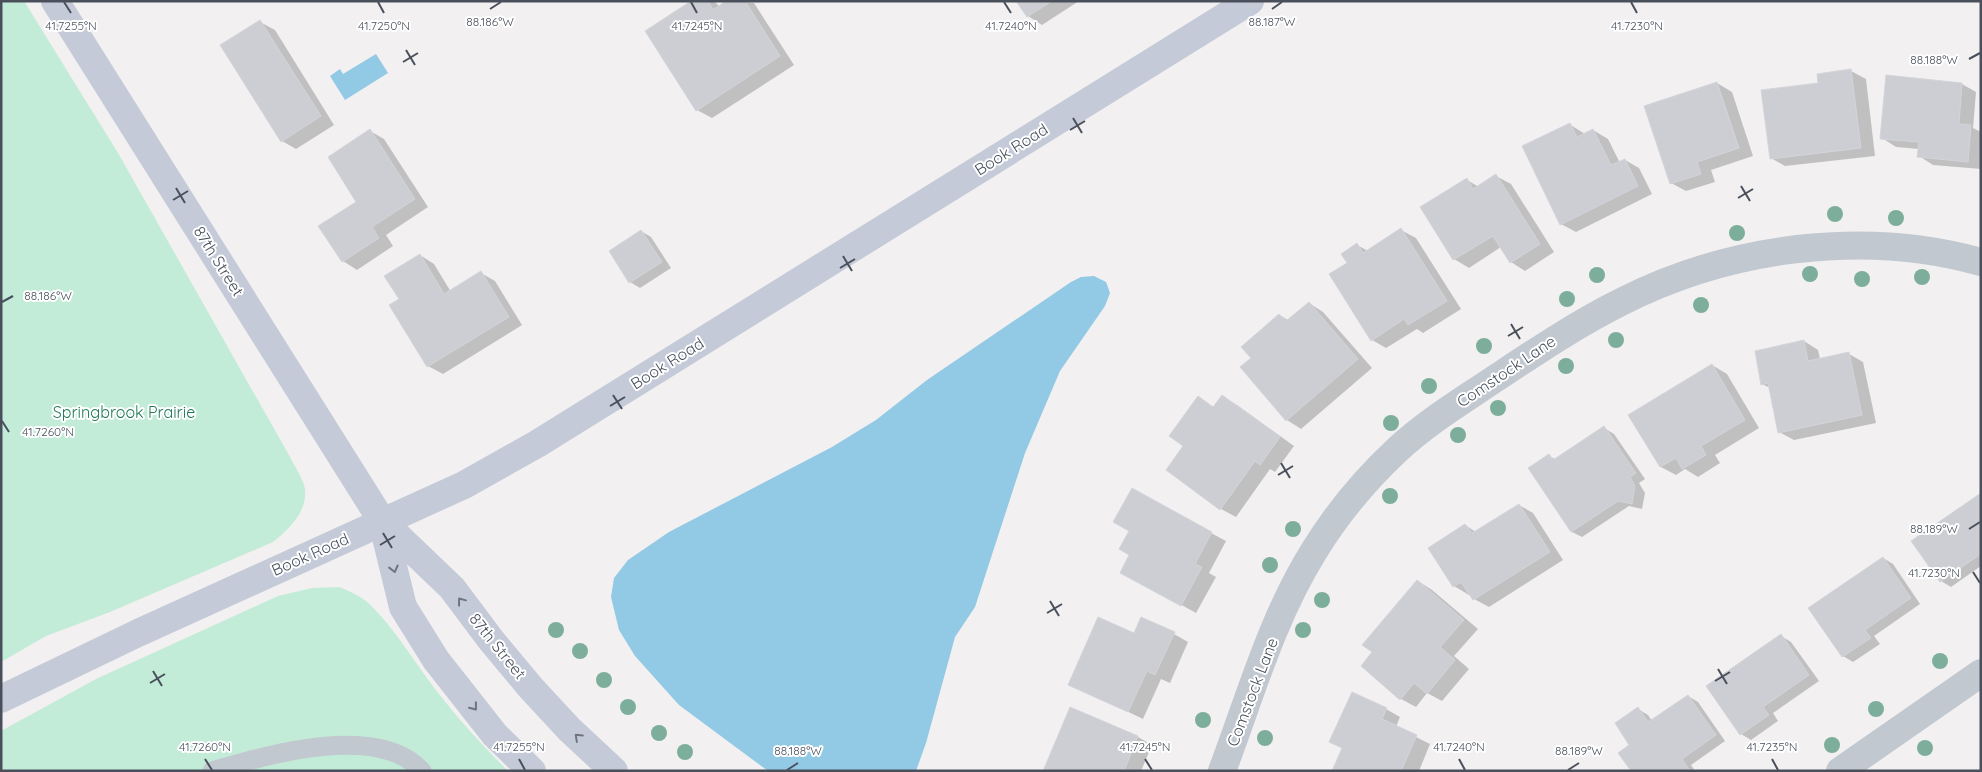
<svg xmlns="http://www.w3.org/2000/svg" width="1982" height="772" font-family="Quicksand,sans-serif">
<style>
.green{fill:#c2ecd7}
.water{fill:#92c9e5}
.shadow{fill:#0003}
.building{fill:#cdced4;stroke:#d4d5da}
.lines{fill:none;stroke-linecap:round;stroke-linejoin:round}
.lane{stroke:#c1c8d0;stroke-width:19}
.street{stroke:#c1c8d0;stroke-width:28}
.secondary{stroke:#c4cad7;stroke-width:28}
.tree{fill:#7dae9c}
.oneway{stroke:#6e7581}
.ticks{fill:none;stroke:#49505c;stroke-width:2}
.labels{text-anchor:middle;dominant-baseline:central;stroke-width:4;stroke-linejoin:round;paint-order:stroke}
.street-label{font-size:16px;fill:#49505c;stroke:#fff}
.park-label{font-size:16px;fill:#1e7857;stroke:#fff}
.ticks-label{font-size:12px;text-anchor:middle;fill:#49505c;stroke:#fff;stroke-width:4;stroke-linejoin:round;paint-order:stroke}
</style>
<rect width="100%" height="100%" fill="#f2f0f0"/>
<path class="green" d="M1,1H24L118,153L290,457C294,465 305,482 305,490C307,512 289,529 273,542L110,612L46,636L1,662Z
M339,587C349,591 358,595 366,601C392,624 417,666 439,694C460,721 484,747 508,771H1V731L96,679L278,596L312,588Z"/>
<path class="water" d="M376,54L388,73L345,100L330,76L340,69L343,74Z
M1094,276L1106,282L1110,293L1105,306L1060,371L1025,453L975,607L955,637L926,743L916,771H768L679,705L635,656L619,630L611,597L614,578L628,560L669,532L832,447L876,420L927,380L1071,282L1081,277Z"/>
<path class="shadow" d="M693,1H714L720,7L729,1L754,3L794,65L712,118L697,110Z
M1018,1H1079L1042,25L1028,16Z
M260,22L275,30L334,125L296,149L282,141Z
M1851,71L1866,79L1875,156L1785,166L1771,158L1820,84Z
M1717,83L1732,92L1753,156L1711,170L1715,182L1686,191L1671,183Z
M1962,84L1976,92L1973,128L1981,132V169L1933,165L1919,156V149L1896,147L1882,138Z
M1569,124L1585,134L1593,130L1608,139L1620,163L1625,160L1639,168L1652,194L1576,232L1561,224Z
M370,131L384,139L428,207L386,235L393,246L357,270L343,261L358,202Z
M1496,176L1511,184L1554,252L1525,271L1511,262L1501,247L1469,268L1454,259L1421,208L1467,180L1479,187Z
M1401,230L1416,238L1461,309L1423,333L1417,329L1386,348L1372,340L1357,245L1368,251Z
M641,231L651,237L671,268L640,288L630,282L611,251Z
M420,255L434,264L451,292L481,273L495,281L522,325L443,374L428,366L400,300Z
M1309,303L1323,312L1372,368L1301,429L1287,420L1241,367L1252,358L1280,315L1289,321Z
M1804,341L1818,350L1820,359L1849,354L1863,362L1876,423L1794,440L1779,432L1770,388L1762,384Z
M1712,365L1727,374L1759,428L1715,455L1720,463L1698,477L1685,469L1676,475L1661,467L1630,415Z
M1223,397L1237,405L1294,446L1275,472L1270,469L1236,517L1221,509L1168,469L1185,446L1198,398L1215,408Z
M1604,428L1614,434L1645,479L1639,483L1645,493L1642,509L1629,506L1582,537L1572,532L1549,456L1555,459Z
M1981,495V566L1951,587L1941,581Z
M1519,505L1533,513L1563,560L1489,607L1474,599L1471,593L1469,595L1454,586L1465,525L1476,532Z
M1211,533L1226,541L1209,573L1216,577L1196,613L1137,580L1131,555Z
M1883,558L1893,564L1920,604L1874,636L1880,644L1853,662L1843,656Z
M1418,581L1432,590L1478,629L1454,656L1469,669L1442,701L1427,693L1416,707L1401,699L1374,652Z
M1174,634L1188,642L1170,683L1161,679L1143,719L1070,684L1134,635Z
M1781,636L1791,642L1819,681L1773,713L1778,721L1751,740L1741,734Z
M1688,696L1698,702L1725,741L1691,765L1695,771H1632L1631,745L1638,709L1648,715L1652,721Z
M1386,709L1400,717L1396,727L1430,744L1419,771H1333Z
M1138,737L1152,745L1141,771H1044Z"/>
<path class="building" d="M691,1H708L713,10L726,1H745L780,56L696,111L645,31Z
M1016,1H1052L1027,17Z
M260,20L321,116L281,142L220,45Z
M1851,69L1861,148L1770,159L1761,90L1818,83L1817,74Z
M1886,75L1962,83L1959,124L1971,125L1968,162L1917,157L1919,142L1880,139Z
M1717,82L1739,148L1697,162L1701,174L1670,184L1644,106Z
M1570,123L1577,137L1593,129L1611,165L1625,159L1638,186L1560,225L1522,146Z
M370,129L415,199L372,227L379,238L342,262L318,226L356,202L328,157Z
M1496,174L1540,244L1510,263L1493,236L1453,260L1420,207L1467,178L1473,189Z
M1401,228L1447,301L1408,325L1404,319L1371,341L1329,274L1347,263L1341,254L1357,243L1363,253Z
M641,230L662,262L629,283L609,251Z
M420,254L444,294L481,271L509,317L427,367L389,305L399,299L384,276Z
M1309,302L1358,359L1286,421L1240,367L1251,358L1241,347L1279,314L1286,321Z
M1804,340L1808,361L1849,352L1862,415L1778,433L1768,383L1761,385L1755,351Z
M1712,364L1745,420L1701,446L1706,455L1682,469L1676,458L1660,467L1628,415Z
M1222,395L1280,437L1260,465L1255,461L1220,510L1166,470L1183,446L1169,436L1198,396L1213,407Z
M1604,426L1636,473L1630,477L1635,486L1632,504L1618,501L1571,532L1528,468L1549,454L1553,460Z
M1132,488L1212,532L1195,564L1202,567L1181,606L1120,573L1129,555L1119,549L1129,531L1113,522Z
M1981,493V554L1940,582L1911,541Z
M1519,504L1550,552L1473,600L1461,582L1453,587L1428,548L1465,524L1472,533Z
M1883,557L1911,598L1865,630L1871,638L1842,657L1808,608Z
M1417,580L1464,620L1440,647L1455,660L1427,694L1414,683L1400,700L1361,666L1372,652L1362,645Z
M1098,617L1134,633L1141,617L1175,632L1155,675L1147,671L1128,712L1068,685Z
M1781,634L1809,675L1763,707L1769,715L1740,735L1706,686Z
M1352,692L1387,708L1382,719L1417,735L1401,771H1332L1342,748L1329,742Z
M1688,695L1716,735L1682,759L1690,771H1631L1618,753L1629,745L1615,723L1638,707L1648,722Z
M1070,707L1138,736L1124,771H1043Z"/>
<g class="lines">
<path class="lane" d="M212,771C267,755 378,722 422,771"/>
<path class="street" d="M1222,771C1250,697 1272,618 1314,551C1336,515 1366,479 1397,450C1427,422 1462,401 1496,378C1537,351 1577,324 1621,302C1729,247 1864,229 1981,262
M1840,771L1981,673"/>
<path class="secondary" d="M55,1L382,521L452,588L491,640L531,688L569,729L614,771
M382,521L403,607L436,660L495,735L532,771
M1,699L138,633L464,485L537,444L1250,1"/>
</g>
<g class="tree">
<circle cx="1835" cy="214" r="8"/>
<circle cx="1896" cy="218" r="8"/>
<circle cx="1737" cy="233" r="8"/>
<circle cx="1810" cy="274" r="8"/>
<circle cx="1597" cy="275" r="8"/>
<circle cx="1922" cy="277" r="8"/>
<circle cx="1862" cy="279" r="8"/>
<circle cx="1567" cy="299" r="8"/>
<circle cx="1701" cy="305" r="8"/>
<circle cx="1616" cy="340" r="8"/>
<circle cx="1484" cy="346" r="8"/>
<circle cx="1566" cy="366" r="8"/>
<circle cx="1429" cy="386" r="8"/>
<circle cx="1498" cy="408" r="8"/>
<circle cx="1391" cy="423" r="8"/>
<circle cx="1458" cy="435" r="8"/>
<circle cx="1390" cy="496" r="8"/>
<circle cx="1293" cy="529" r="8"/>
<circle cx="1270" cy="565" r="8"/>
<circle cx="1322" cy="600" r="8"/>
<circle cx="556" cy="630" r="8"/>
<circle cx="1303" cy="630" r="8"/>
<circle cx="580" cy="651" r="8"/>
<circle cx="1940" cy="661" r="8"/>
<circle cx="604" cy="680" r="8"/>
<circle cx="628" cy="707" r="8"/>
<circle cx="1876" cy="709" r="8"/>
<circle cx="1203" cy="720" r="8"/>
<circle cx="659" cy="733" r="8"/>
<circle cx="1265" cy="738" r="8"/>
<circle cx="1832" cy="745" r="8"/>
<circle cx="1925" cy="748" r="8"/>
<circle cx="685" cy="752" r="8"/>
</g>
<defs><path id="oneway-chevron" d="M-2-3.5L2.5 0L-2 3.5" fill="none" stroke-width="1.6" stroke-linecap="round" stroke-linejoin="round" transform="scale(1.25)"/></defs>
<g class="oneway">
<use href="#oneway-chevron" transform="translate(394 569) rotate(76)"/>
<use href="#oneway-chevron" transform="translate(461 601) rotate(-127)"/>
<use href="#oneway-chevron" transform="translate(474 707) rotate(52)"/>
<use href="#oneway-chevron" transform="translate(578 737) rotate(-137)"/>
</g>
<path class="ticks" d="M64,2L71,13M378,2L384,13M691,2L697,13M1004,2L1011,13M1631,2L1637,13M490,9L501,2M1272,9L1282,2M406,50L415,65M1969,59L1980,53M403,62L418,53M1073,118L1082,133M1070,130L1085,121M1741,186L1750,201M176,188L185,203M1738,198L1753,189M173,200L188,191M843,256L852,271M840,268L855,259M2,302L13,296M1511,324L1520,339M1508,336L1523,327M613,395L622,409M610,406L625,397M2,421L9,432M1281,463L1290,478M1278,475L1293,466M1969,529L1980,522M383,533L392,548M380,545L395,536M1973,572L1980,583M1050,601L1059,616M1047,613L1062,604M1718,669L1727,684M153,671L162,686M1715,681L1730,672M150,683L165,674M205,759L212,770M519,759L525,770M1145,759L1152,770M1459,759L1465,770M1772,759L1778,770M787,770L798,763M1568,770L1579,763"/>
<g class="labels">
<g class="street-label">
<text transform="translate(1011 149) rotate(-32)">Book Road</text>
<text transform="translate(219 261) rotate(58)">87th Street</text>
<text transform="translate(667 363) rotate(-32)">Book Road</text>
<text transform="translate(1506 371) rotate(-34)">Comstock Lane</text>
<text transform="translate(310 554) rotate(-24)">Book Road</text>
<text transform="translate(498 646) rotate(51)">87th Street</text>
<text transform="translate(1252 692) rotate(-69)">Comstock Lane</text>
</g>
<g class="park-label">
<text x="124" y="412">Springbrook Prairie</text>
</g>
</g>
<g class="ticks-label">
<text x="490" y="26">88.186°W</text>
<text x="1272" y="26">88.187°W</text>
<text x="71" y="30">41.7255°N</text>
<text x="384" y="30">41.7250°N</text>
<text x="697" y="30">41.7245°N</text>
<text x="1011" y="30">41.7240°N</text>
<text x="1637" y="30">41.7230°N</text>
<text x="1934" y="64">88.188°W</text>
<text x="48" y="300">88.186°W</text>
<text x="48" y="436">41.7260°N</text>
<text x="1934" y="533">88.189°W</text>
<text x="1934" y="577">41.7230°N</text>
<text x="205" y="751">41.7260°N</text>
<text x="519" y="751">41.7255°N</text>
<text x="1145" y="751">41.7245°N</text>
<text x="1459" y="751">41.7240°N</text>
<text x="1772" y="751">41.7235°N</text>
<text x="798" y="755">88.188°W</text>
<text x="1579" y="755">88.189°W</text>
</g>
<rect width="1982" height="772" fill="none" stroke="#49505c" stroke-width="5"/>
</svg>
